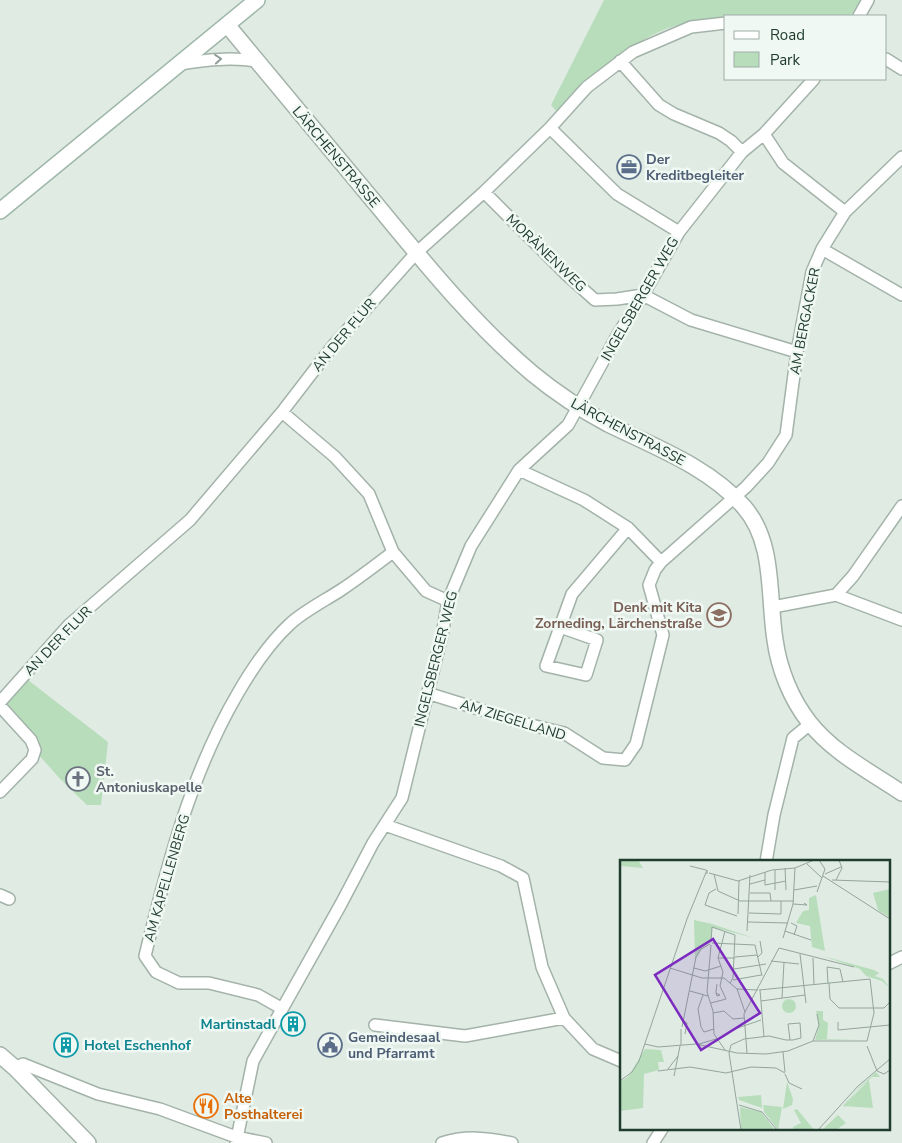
<svg xmlns="http://www.w3.org/2000/svg" width="902" height="1143" font-family="'Nunito Sans',sans-serif">
<style>
.green{fill:#b8ddbb}
.lines{fill:none;stroke-linecap:round;stroke-linejoin:round}
.minor-casing{stroke:#a3b3aa;stroke-width:14}
.tertiary-casing{stroke:#a3b3aa;stroke-width:18}
.secondary-casing{stroke:#9eb7aa;stroke-width:18}
.minor{stroke:#fff;stroke-width:11}
.tertiary{stroke:#fff;stroke-width:15}
.secondary{stroke:#fff;stroke-width:15}
.oneway{stroke:#909e97}
.labels{text-anchor:middle;dominant-baseline:central;stroke-width:5;stroke-linejoin:round;paint-order:stroke}
.street-label{font-size:14px;fill:#203c2f;stroke:#f0f8f3}
.service-label{font-size:14px;font-weight:bold;fill:#4e5e75;stroke:#f0f8f3;text-anchor:start}
.education-label{font-size:14px;font-weight:bold;fill:#785e54;stroke:#f0f8f3;text-anchor:end}
.worship-label{font-size:14px;font-weight:bold;fill:#5b616d;stroke:#f0f8f3;text-anchor:start}
.culture-label{font-size:14px;font-weight:bold;fill:#0d838f;stroke:#f0f8f3;text-anchor:end}
.food-label{font-size:14px;font-weight:bold;fill:#c56008;stroke:#f0f8f3;text-anchor:start}
.inset-road{fill:none;stroke:#93a59c;stroke-width:1}
.view{fill:#7b2cbf;fill-opacity:0.15;stroke:#7b2cbf;stroke-width:2.5}
.inset-edge{fill:none;stroke:#203c2f;stroke-width:2.5}
</style>
<rect width="100%" height="100%" fill="#e0ebe4"/>
<path class="green" d="M604,0H861L851,15C785,19 696,4 639,43C610,64 584,89 558,113L551,105Z
M28,680L108,742L101,805H87L63,782L64,780L62,781L37,753L42,748L4,705Z"/>
<g class="lines">
<g class="minor-casing">
<path id="minor" d="M859,16L868,0
M886,59L902,69
M620,61L659,105L674,114L719,133L731,141L742,152
M180,64C206,60 230,57 257,61
M550,128L617,194L679,232
M764,134L783,163L845,212
M484,192L567,275L595,300L617,299L643,295L691,320L797,352
M822,249L902,295
M282,412L335,457L369,494L393,552L426,591L448,601
M519,470L584,500L628,528L661,562
M836,595L902,620
M773,607L836,595L853,576L902,506
M560,627L597,640L586,675L546,666L572,594L628,528
M427,693L527,724L564,733L603,758L625,760L636,744L663,635L649,585L655,570L661,562L746,487L768,463L786,435L797,352L812,272L822,249L845,212L902,157
M0,702L69,625L190,520L282,412L332,347L416,253L484,192L550,128L587,87L633,52L691,27L726,23
M0,706L31,740L35,750L32,759L0,792
M385,825L501,866L523,878L542,967L564,1018L593,1049L621,1061
M766,862L774,815L793,738L810,724
M0,895L9,899
M888,964L902,957
M281,1008L258,995L209,983H179L156,972L145,956C167,865 191,773 238,693C253,667 269,643 291,623C306,610 324,601 341,590C359,578 376,565 393,552
M375,1025L465,1036L564,1018
M15,1068L23,1064L98,1094L160,1109L236,1137L266,1143
M236,1143L253,1061L341,904L373,843L402,798L442,635L448,601L471,546L519,470L568,425L618,334L643,295L679,232L742,152L764,134L814,79
M442,1143C466,1135 488,1138 512,1143
M653,1143L662,1129"/>
</g>
<g class="tertiary-casing">
<path id="tertiary" d="M228,26C279,87 330,149 381,210C428,267 476,326 533,374C556,393 582,410 608,424C655,447 709,467 744,507C775,542 768,596 775,640C779,669 791,699 809,722C833,753 871,772 902,793
M0,1055L15,1068L88,1143"/>
</g>
<g class="secondary-casing">
<path id="secondary" d="M0,211L257,0"/>
</g>
<use href="#minor" class="minor"/>
<use href="#tertiary" class="tertiary"/>
<use href="#secondary" class="secondary"/>
</g>
<defs><path id="oneway-chevron" d="M-2-3.5L2.5 0L-2 3.5" fill="none" stroke-width="1.6" stroke-linecap="round" stroke-linejoin="round" transform="scale(1.25)"/></defs>
<use class="oneway" href="#oneway-chevron" transform="translate(218 59) rotate(-5)"/>
<defs>
<g id="office-ring" transform="scale(1.25)"><circle r="9.5" fill="#f0f8f3" stroke="#5c6f8a" stroke-width="1.5"/><path d="M-6-3h4V-5.5h4V-3h4V5H-6ZM-1-4.5V-3h2v-1.5ZM-6 0V1H6V0Z" fill="#5c6f8a"/></g>
<g id="school-ring" transform="scale(1.25)"><circle r="9.5" fill="#f0f8f3" stroke="#8d6e63" stroke-width="1.5"/><path d="M0-5L7-2L0 1L-7-2ZM-4 1L0 2.5L4 1V4Q0 6-4 4Z" fill="#8d6e63"/></g>
<g id="church-ring" transform="scale(1.25)"><circle r="9.5" fill="#f0f8f3" stroke="#6b7280" stroke-width="1.5"/><path d="M-1.2-6h2.4v3.5h3.3v2.4h-3.3V6h-2.4V-.1h-3.3v-2.4h3.3Z" fill="#6b7280"/></g>
<g id="building-ring" transform="scale(1.25)"><circle r="9.5" fill="#f0f8f3" stroke="#0f9aa8" stroke-width="1.5"/><path d="M-4-6H4V6H1V3H-1V6H-4ZM-2.5-4.3h1.7v1.8h-1.7ZM.8-4.3h1.7v1.8H.8ZM-2.5-1h1.7V.8h-1.7ZM.8-1h1.7V.8H.8Z" fill="#0f9aa8"/></g>
<g id="civic-ring" transform="scale(1.25)"><circle r="9.5" fill="#f0f8f3" stroke="#5c6f8a" stroke-width="1.5"/><path d="M-.6-6.5H3V-4.5H.6V-3L4-1V1h2V6H-6V1h2V-1L-.6-3ZM-1.2 2.5V6h2.4V2.5Z" fill="#5c6f8a"/></g>
<g id="restaurant-ring" transform="scale(1.25)"><circle r="9.5" fill="#f0f8f3" stroke="#e8710a" stroke-width="1.5"/><path d="M-5-6h1v4h1v-4h1v4h1v-4h1v5L-1.5 .5V6h-2V.5L-5-1ZM5-6V6H3V1.5H1.5Q1.5-4 5-6Z" fill="#e8710a"/></g>
</defs>
<g fill-rule="evenodd">
<use href="#office-ring" x="629" y="167"/>
<use href="#school-ring" x="719" y="615"/>
<use href="#church-ring" x="78" y="779"/>
<use href="#building-ring" x="293" y="1024"/>
<use href="#building-ring" x="66" y="1045"/>
<use href="#civic-ring" x="330" y="1045"/>
<use href="#restaurant-ring" x="206" y="1106"/>
</g>
<g class="labels">
<g class="street-label">
<text transform="translate(336 157) rotate(50)">LÄRCHENSTRASSE</text>
<text transform="translate(546 253) rotate(44)">MORÄNENWEG</text>
<text transform="translate(640 299) rotate(-60)">INGELSBERGER WEG</text>
<text transform="translate(805 321) rotate(-79)">AM BERGACKER</text>
<text transform="translate(344 335) rotate(-50)">AN DER FLUR</text>
<text transform="translate(628 432) rotate(28)">LÄRCHENSTRASSE</text>
<text transform="translate(58 641) rotate(-46)">AN DER FLUR</text>
<text transform="translate(436 659) rotate(-76)">INGELSBERGER WEG</text>
<text transform="translate(513 720) rotate(17)">AM ZIEGELLAND</text>
<text transform="translate(167 878) rotate(-74)">AM KAPELLENBERG</text>
</g>
<g class="service-label">
<text x="646" y="159">Der<tspan x="646" dy="16">Kreditbegleiter</tspan></text>
<text x="348" y="1037">Gemeindesaal<tspan x="348" dy="16">und Pfarramt</tspan></text>
</g>
<g class="education-label">
<text x="702" y="607">Denk mit Kita<tspan x="702" dy="16">Zorneding, Lärchenstraße</tspan></text>
</g>
<g class="worship-label">
<text x="96" y="771">St.<tspan x="96" dy="16">Antoniuskapelle</tspan></text>
</g>
<g class="culture-label">
<text x="276" y="1024">Martinstadl</text>
<text x="84" y="1045" text-anchor="start">Hotel Eschenhof</text>
</g>
<g class="food-label">
<text x="224" y="1098">Alte<tspan x="224" dy="16">Posthalterei</tspan></text>
</g>
</g>
<g transform="translate(620 860)">
<rect width="270" height="270" fill="#e0ebe4"/>
<path d="M0,0H18L23,8L0,6ZM270,29V58L258,50L253,33ZM196,35L205,91L192,87L190,66L176,63L183,51L189,50V38ZM74,60L92,64L134,78L92,67L91,82L83,87L75,100ZM203,96L254,110L259,113L255,116L263,119L270,128L262,121L246,116L240,109ZM162 146a7 7 0 1 1 14 0a7 7 0 1 1-14 0ZM196,151H203V160L208,163L207,179H241L195,180L199,166ZM25,189L41,190L44,202H38L39,210L24,214L23,248L0,251V222L8,217ZM256,212L260,217H252L237,230L227,242L249,220L253,248L223,246L218,252L239,227ZM167,222L173,239L172,245L163,249ZM141,235L142,248L119,240L118,237ZM143,245L162,247L158,270L144,252ZM120,247L141,252L155,270H121ZM177,249L186,260L194,270H174L173,267L181,263L174,250ZM218,255L226,263L216,270H202Z" fill="#b8ddbb"/>
<path class="inset-road" d="M187,4L202,18M70,6L86,10M165,8L166,30M175,8L194,0M155,10V30M145,12V25L166,21M89,13L118,21L152,10L175,8M94,14L98,31L120,41H174M205,14L221,7M203,16L270,59M212,20L270,22M216,20L222,8L219,0M130,24L145,20M96,29L89,33L85,45L117,56M174,30L197,26M197,32L205,9L199,0M130,33H150L151,41M173,44L187,45L184,43M129,53L161,54V41M118,54L119,21M128,62L168,63M171,63L177,66L174,75M127,71L130,15M165,71L191,80M163,78L173,44L175,8M91,82L92,67L115,75L113,118L110,123M92,83L135,85L142,116M91,85L87,132L93,151L94,174L105,190M180,94L186,143M115,97L137,95M138,97L142,93L140,81M98,98H115M193,98L194,125M151,101L179,104M50,108L82,118H104L117,129L138,130M74,108L85,111L101,106M114,109L146,104M113,120L141,115M208,123L207,107L220,109L223,122M209,123L210,139L219,148H264L270,142M117,129L125,152M139,130L250,119L254,153L247,181M140,130L144,177M70,131L88,136M96,133L100,135L97,136L96,133V131L97,124M83,135L78,149L81,167L84,172L94,169M162,138L164,102M141,141L185,135M91,143L106,139L100,126L103,112L98,98L105,71M93,153L104,151L113,159L124,158M63,161L67,163L65,174M218,162V170L270,165M62,167L76,97L81,89L90,84M193,181L199,165L197,154M25,184L38,187L76,184L117,193L146,194L168,191L193,181H247M79,184L103,177L112,170L141,160M61,185V169M247,186L257,211L264,214L270,210M163,192L165,212M127,193L124,154L159,88L234,107M48,209L58,196L60,186M38,211L70,207L106,213L131,207L156,208L165,213M165,214L169,223L182,229M54,216L58,196M0,221L12,212L19,201L67,59L87,10V14M119,245L142,252L157,270M121,270L109,193L111,185L124,179L149,176L166,180H173L181,178L180,163L168,164L170,180M198,270L238,226L270,199"/>
<path class="view" d="M93,79L140,153L81,190L35,115Z"/>
<rect width="270" height="270" class="inset-edge"/>
</g>
<rect x="724" y="15" width="162" height="65" fill="#f0f8f3" stroke="#9dada5"/>
<rect x="734" y="31" width="25" height="8" fill="#ffffff" stroke="#9dada5"/>
<text x="770" y="40" font-size="15" fill="#203c2f">Road</text>
<rect x="734" y="52" width="25" height="15" fill="#b8ddbb" stroke="#9dada5"/>
<text x="770" y="65" font-size="15" fill="#203c2f">Park</text>
</svg>
